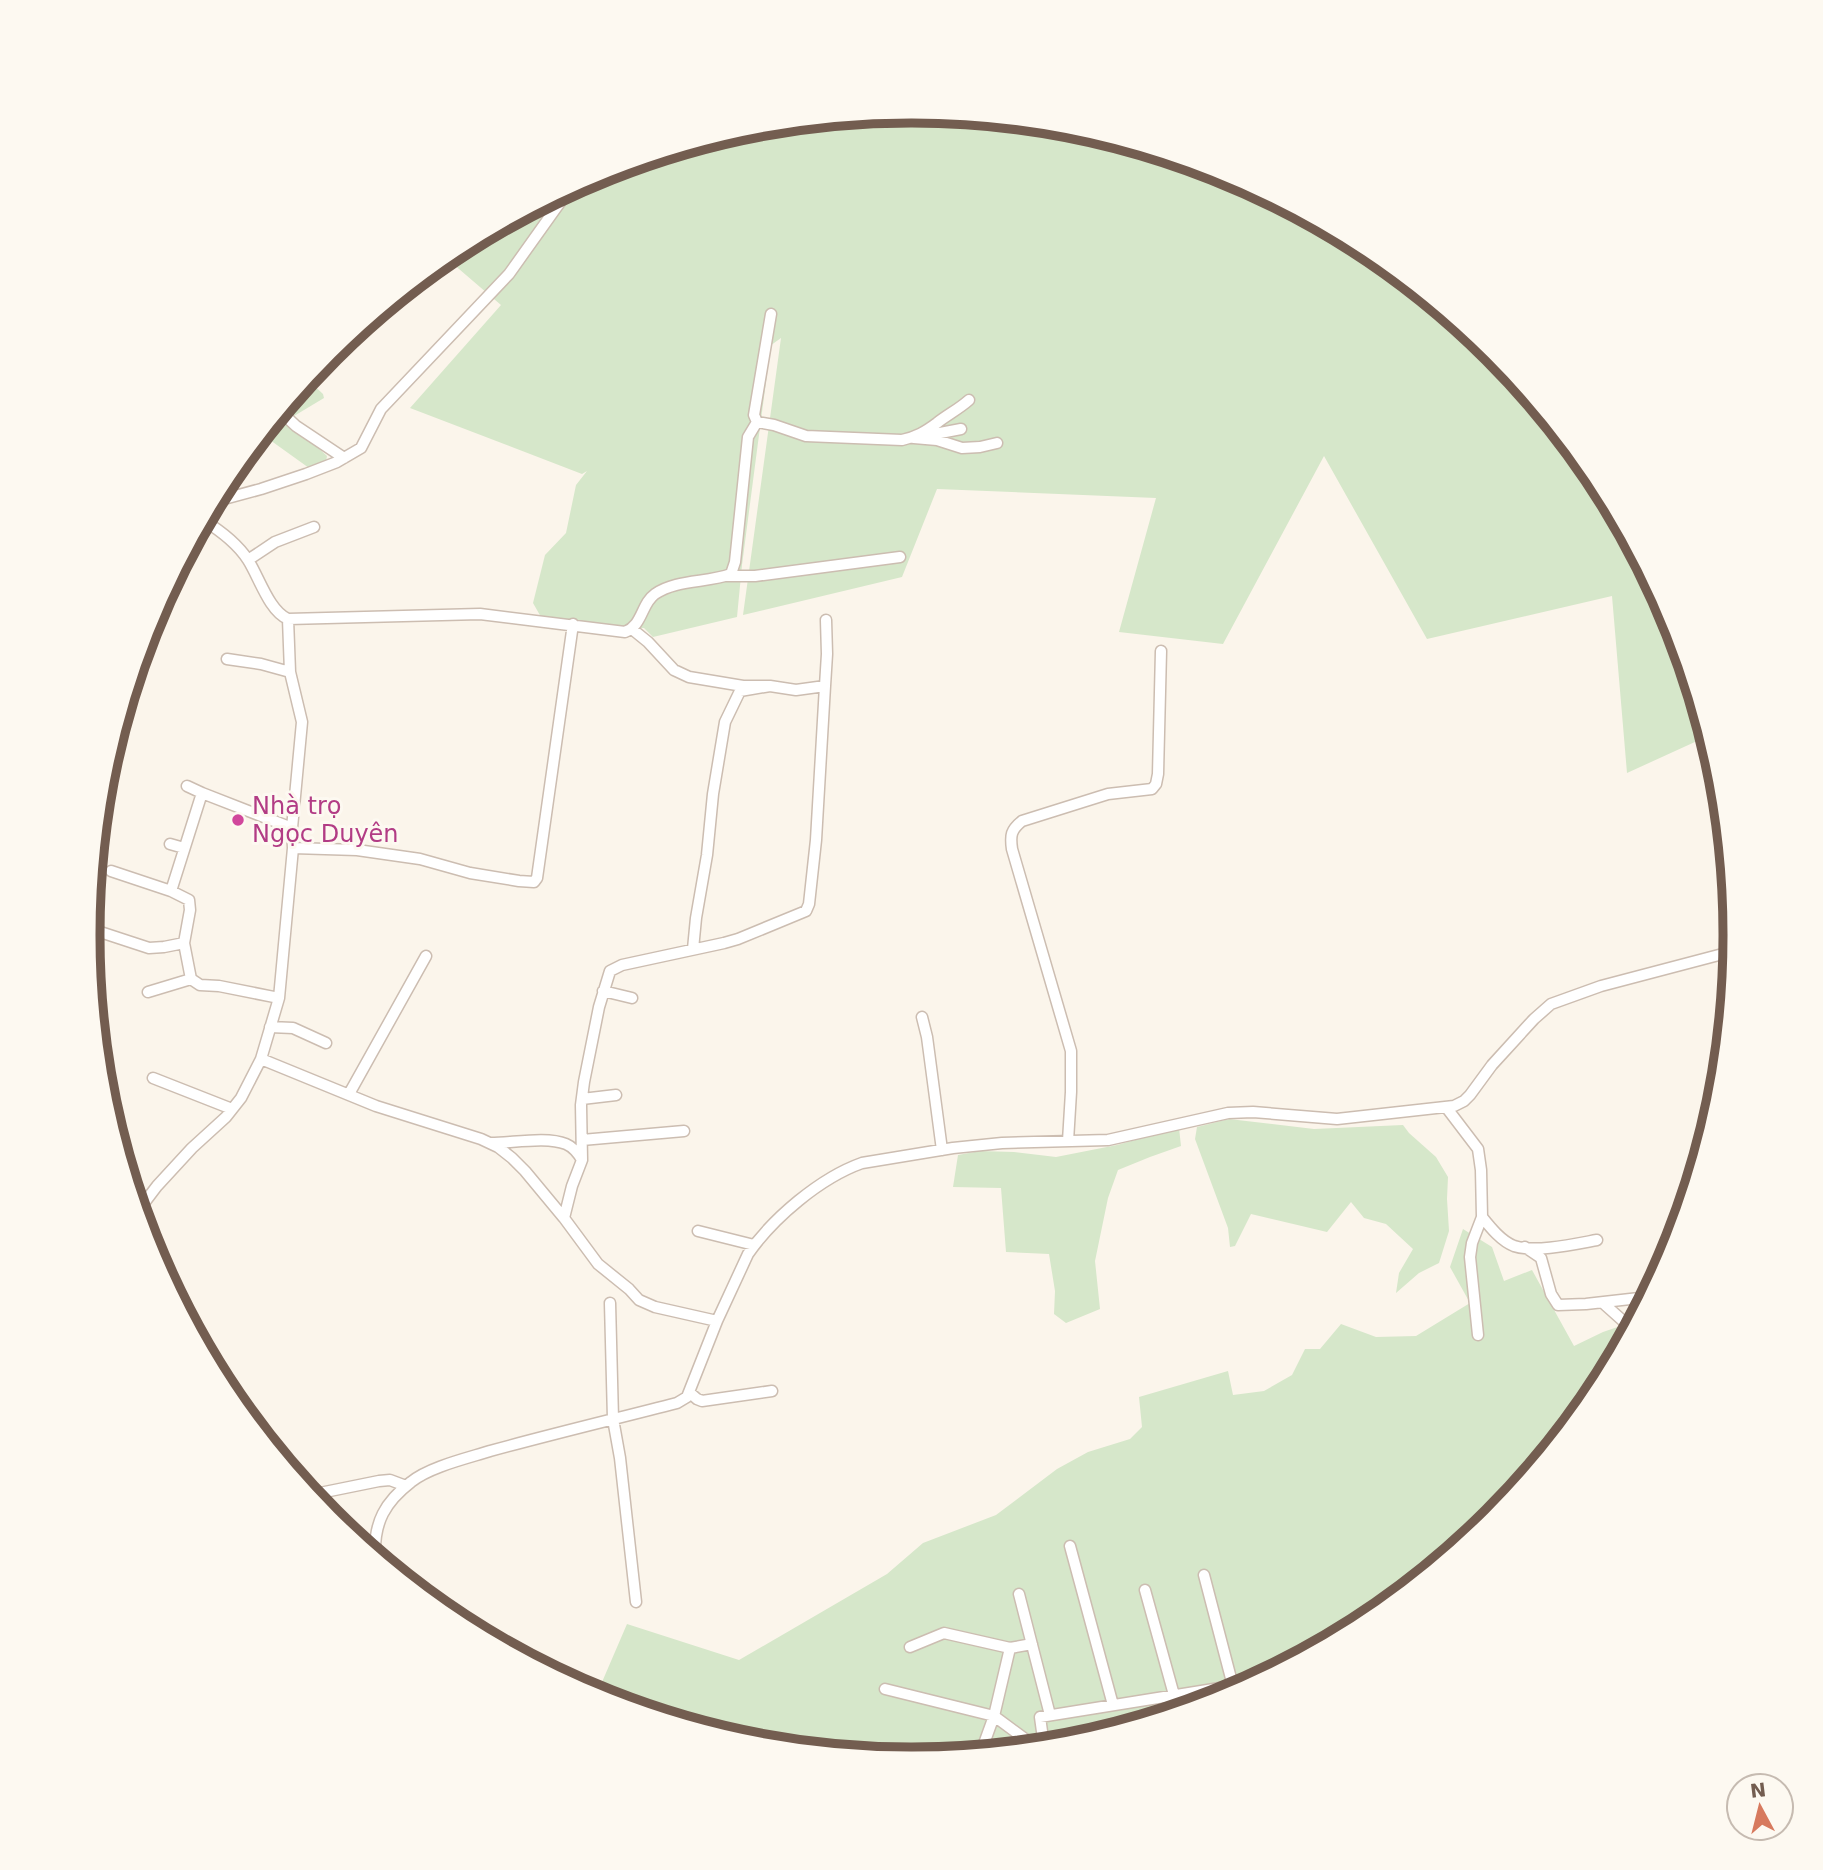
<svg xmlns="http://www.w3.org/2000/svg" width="1823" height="1870" font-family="'DejaVu Sans',sans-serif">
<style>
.green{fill:#d6e7ca}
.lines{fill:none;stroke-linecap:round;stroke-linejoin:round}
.street-casing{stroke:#ccbdb1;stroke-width:13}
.street{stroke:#fff;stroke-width:10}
.hotel-dot{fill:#d1479c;stroke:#fdf9f1;stroke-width:2.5}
.labels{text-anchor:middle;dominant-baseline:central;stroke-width:6;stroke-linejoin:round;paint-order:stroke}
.hotel-label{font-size:24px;fill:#b23c85;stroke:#fdf9f1;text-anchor:start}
.rim{fill:none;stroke:#735d50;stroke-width:9}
</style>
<rect width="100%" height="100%" fill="#fbf5eb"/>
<path class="green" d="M912,111L1073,127L1227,174L1370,250L1494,353L1597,478L1673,620L1708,736L1627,773L1612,596L1427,639L1324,456L1223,644L1119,632L1156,498L937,489L902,577L743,615L781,338L767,348L770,351L742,565L737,617L653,637L644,628H624L541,617L533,603L545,555L566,533L576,485L587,471L582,474L410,408L501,305L445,257L454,250L597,174L751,127Z
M307,379L323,394L324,398L294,416L293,425L327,456L326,462L309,468L270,440L252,450H249Z
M1229,1119L1314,1129L1403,1125L1409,1133L1436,1157L1448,1177L1447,1199L1449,1231L1439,1263L1419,1273L1396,1293L1399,1273L1413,1249L1386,1224L1364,1218L1351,1202L1327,1232L1251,1214L1235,1246L1230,1247L1228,1228L1195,1139L1197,1127Z
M1179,1128L1181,1146L1150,1157L1118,1170L1108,1198L1095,1261L1100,1309L1066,1323L1054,1314L1055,1291L1049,1254L1006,1252L1001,1188L953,1187L958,1155L980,1151L1014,1152L1056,1157L1117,1145Z
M1463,1229L1492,1247L1504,1281L1532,1270L1574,1346L1603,1332L1635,1321L1596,1393L1494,1518L1369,1620L1226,1696L1072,1743L911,1759L750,1743L596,1696L627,1624L739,1660L887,1574L923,1543L996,1515L1057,1469L1088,1452L1130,1439L1142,1427L1139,1397L1228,1371L1233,1395L1264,1391L1292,1375L1305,1349H1320L1341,1324L1376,1337L1416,1336L1470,1303L1450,1267Z"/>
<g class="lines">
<g class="street-casing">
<path id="street" d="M280,411L296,426L344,458
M757,422L754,415L771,314
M961,429L914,438L937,440L962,448L980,447L997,443
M213,502L261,489L306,474L337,462L361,448L381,409L509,274L571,187
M248,560L275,542L314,527
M726,576H755L900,557
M288,619L480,614L625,632C643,625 641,604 655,594C677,579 707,583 731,574L735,562L748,437L757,422L774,425L806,436L902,440C916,437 925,432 937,423C947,415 959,409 969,400
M632,629L648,642L674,670L689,677L743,686H770L796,690L825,686L827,654L826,620
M227,659L261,664L290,672
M187,786L202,793
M170,844L184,848
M293,848L357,850L420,859L470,873L519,881L534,882L537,878L573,624
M111,871L171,891L189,900L190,910L184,943L191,979L200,985L219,986L279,998
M171,891L202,793L292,828
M88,928L149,948L164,947L184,943
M693,949L696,918L707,855L713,794L725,722L740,691L770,686
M603,991L632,998
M148,992L191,979
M922,1017L927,1037L942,1150
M270,1027L293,1028L326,1043
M261,1059L376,1106L481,1139L498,1147L512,1158L525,1171L564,1218L598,1264L629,1289L639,1300L655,1307L717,1321
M153,1078L232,1109
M349,1094L426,956
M582,1099L616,1095
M1446,1107L1478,1149L1481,1170L1482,1217L1472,1243L1470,1257L1478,1335
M582,1140L684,1131
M1068,1141L1071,1092V1051L1012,849C1010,835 1011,830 1022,821L1108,794L1152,789L1156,784L1158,774L1161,651
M491,1143C512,1143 547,1136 566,1144C573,1147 578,1153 582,1160
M138,1211L157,1186L192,1148L226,1117L241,1098L261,1059L279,998L293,848L292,828L302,722L290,672L288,619C269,611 259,577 248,560C237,543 221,531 203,520
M1482,1217C1490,1227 1501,1241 1514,1246C1535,1253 1575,1244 1597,1240
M564,1218L572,1186L582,1160L581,1105L584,1082L599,1007L610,971L622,965L724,943L738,939L806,911L809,904L816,840L825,686
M698,1231L754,1245
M1525,1247L1541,1258L1551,1294L1558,1305L1586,1304L1648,1297
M610,1303L613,1419L620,1458L636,1602
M1603,1303L1631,1328
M689,1392L697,1399L702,1401L772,1391
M310,1495L379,1481L390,1480L406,1486
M1070,1546L1113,1705
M375,1555C374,1522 385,1502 411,1482C429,1467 468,1458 490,1451C552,1434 615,1419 677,1403L687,1397L717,1321L748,1254C773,1218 820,1178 862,1163L953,1148L1002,1143L1108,1140L1228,1113L1253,1112L1337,1119L1454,1106L1464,1101L1470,1095L1492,1065L1534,1019L1551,1004L1601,986L1734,951
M1204,1575L1233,1686
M1145,1590L1174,1695
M1019,1594L1050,1715
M910,1647L944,1633L1010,1648
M1298,1658L1303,1656
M885,1689L994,1716L1036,1747
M1043,1744L1100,1735
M1044,1746L1040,1717L1251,1683
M981,1752L994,1716L1010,1648L1032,1644"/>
</g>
<use href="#street" class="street"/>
</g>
<circle class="hotel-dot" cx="238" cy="820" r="7"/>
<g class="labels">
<g class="hotel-label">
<text x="252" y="806">Nhà trọ<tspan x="252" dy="28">Ngọc Duyên</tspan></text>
</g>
</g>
<path d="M0 0H1823V1870H0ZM911 123H912A811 811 0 0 1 1723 934V936A811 811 0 0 1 912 1747H911A811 811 0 0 1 100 936V934A811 811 0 0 1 911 123Z" fill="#fdf9f1" fill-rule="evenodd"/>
<path class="rim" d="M911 123H912A811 811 0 0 1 1723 934V936A811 811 0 0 1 912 1747H911A811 811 0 0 1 100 936V934A811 811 0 0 1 911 123Z"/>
<g transform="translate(1760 1807) rotate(353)"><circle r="33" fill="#fdf9f1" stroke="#c6bbb1" stroke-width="2"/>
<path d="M0-5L12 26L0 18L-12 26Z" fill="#d77a5e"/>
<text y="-10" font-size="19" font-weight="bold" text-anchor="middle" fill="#735d50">N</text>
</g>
</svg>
